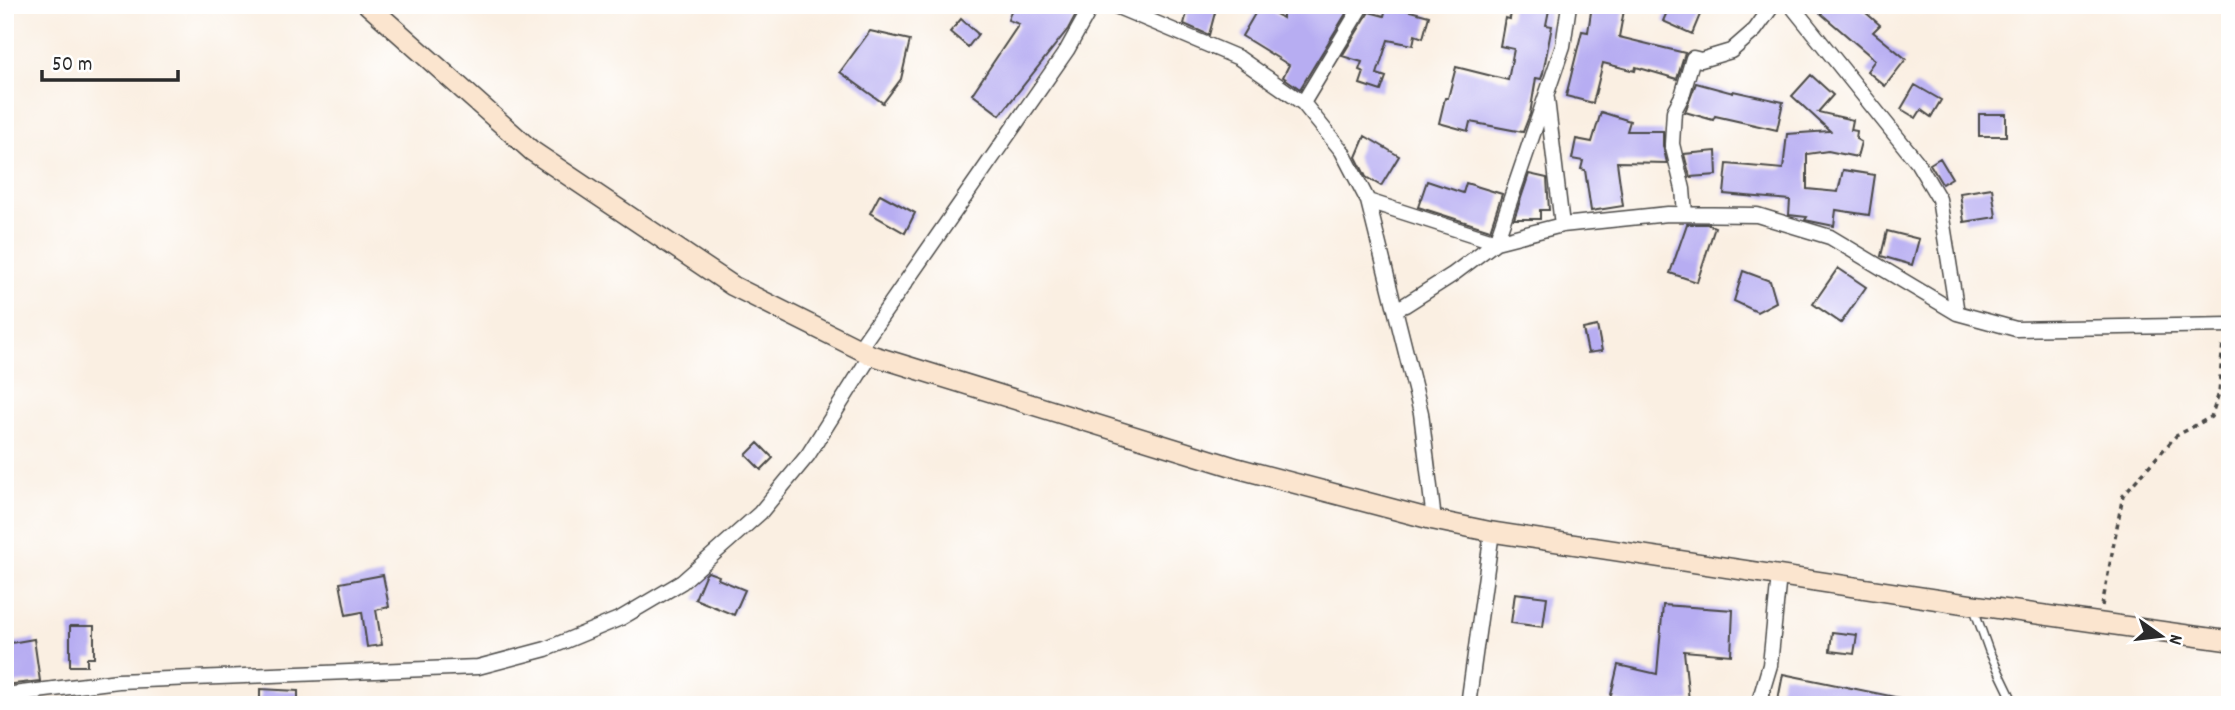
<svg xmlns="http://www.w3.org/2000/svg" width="2235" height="710" font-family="Dekko,sans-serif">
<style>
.building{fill:#b7adf2}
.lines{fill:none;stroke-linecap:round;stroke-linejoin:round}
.service-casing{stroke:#4a4846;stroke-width:10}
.minor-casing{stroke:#4a4846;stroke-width:17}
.secondary-casing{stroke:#4a4846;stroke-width:22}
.path{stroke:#4a4846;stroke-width:3.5;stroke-dasharray:5 5;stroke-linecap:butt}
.service{stroke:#fff;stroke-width:7}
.minor{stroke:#fff;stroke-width:14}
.secondary{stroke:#fbe5cf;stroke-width:19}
</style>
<rect width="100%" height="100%" fill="#fff"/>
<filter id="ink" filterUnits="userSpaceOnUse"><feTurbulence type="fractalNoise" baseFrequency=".0143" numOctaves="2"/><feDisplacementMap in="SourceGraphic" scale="14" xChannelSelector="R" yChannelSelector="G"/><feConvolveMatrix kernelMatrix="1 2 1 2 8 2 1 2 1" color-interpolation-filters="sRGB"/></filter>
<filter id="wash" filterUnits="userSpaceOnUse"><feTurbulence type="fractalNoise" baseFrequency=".00686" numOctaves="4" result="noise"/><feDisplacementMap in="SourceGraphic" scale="28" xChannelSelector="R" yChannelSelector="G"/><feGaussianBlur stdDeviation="1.57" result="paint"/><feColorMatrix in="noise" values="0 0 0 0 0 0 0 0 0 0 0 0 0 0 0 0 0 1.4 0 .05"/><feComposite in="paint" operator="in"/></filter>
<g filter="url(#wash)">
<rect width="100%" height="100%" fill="#faefe2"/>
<g id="blocks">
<path class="building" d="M1013,5H1081L1068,29L1000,115L972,94L1019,24L1008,20Z
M1189,5H1217L1209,35L1184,24Z
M1260,5L1283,18V5L1350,7L1300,89L1283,77L1289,65L1242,36Z
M1387,5L1429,16L1423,38L1415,35L1413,45L1388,40L1377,74L1386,77L1381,91L1360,84L1364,72L1359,70L1362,62L1342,56L1369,12L1384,16Z
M1512,5H1550L1546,25L1552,26L1543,73L1541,79L1536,78L1530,114L1523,132L1470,122L1468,131L1439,123L1445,98H1448L1456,67L1508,80L1514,49L1500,46L1505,18L1510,19Z
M1592,5H1625L1619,37L1685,53L1677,79L1636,67L1635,71L1603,63L1593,103L1566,96L1582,31L1588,32Z
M1670,5H1704L1692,34L1663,21Z
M1811,5H1857L1880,25L1873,32L1906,59L1885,86L1867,71L1875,60Z
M961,19L978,34L968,47L950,32Z
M870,31L910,40L901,79L883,103L840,72Z
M1811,75L1833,95L1818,112L1853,120L1851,130L1857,131L1856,139L1861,142L1857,157L1828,151L1807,154V189L1838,192L1843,170L1875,175L1869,215L1836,210L1834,226L1805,220L1807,217L1789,215L1790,200L1724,194L1727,164L1783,169L1787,134L1830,131L1792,96Z
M1696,83L1733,93V91L1783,102L1777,130L1715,116L1713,120L1685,112Z
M1915,85L1941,100L1931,117L1921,110L1916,118L1901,109Z
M1601,112L1630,121L1627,131H1663V146L1667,163L1617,162L1623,206L1591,211L1585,170L1581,169L1583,161L1572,159L1576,139L1592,142Z
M1979,114H2006V136H1979Z
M1365,136L1399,156L1381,186L1366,177L1356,157Z
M1716,151L1717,175L1690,177L1684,154Z
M1940,158L1952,178L1942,184L1930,164Z
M1529,174L1547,178L1549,210H1540V219H1514Z
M1427,181L1463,193L1466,183L1502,194L1490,230L1418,207Z
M1992,188L1996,217L1964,222L1960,193Z
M880,194L915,213L905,233L870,213Z
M1687,224H1707L1715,227L1697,282L1670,273Z
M1887,231L1919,239L1912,265L1881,256Z
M1838,268L1866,287L1841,323L1813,304Z
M1743,271L1770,281L1776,302L1757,312L1734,301Z
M1597,326L1602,351L1588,353L1583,329Z
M758,443L773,458L761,470L746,455Z
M708,572L719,576L718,579L745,590L734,615L695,599L705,575Z
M383,575L389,607L376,610L382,645L367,647L362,612L346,615L340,583Z
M1515,593L1547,597L1543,627L1511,623Z
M1663,605L1733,610L1731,655L1684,651L1689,701L1635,705L1610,699L1618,665L1657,674Z
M70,626H94V658H87V666H70Z
M1832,632L1857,635L1854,654L1830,651Z
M34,639L40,681L5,685V644Z
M1783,674L1900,698V705H1777Z
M260,689L298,691V705H260Z"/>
</g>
</g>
<g filter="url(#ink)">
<use href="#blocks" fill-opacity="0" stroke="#4a4846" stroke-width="2"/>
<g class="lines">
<g class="service-casing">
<path id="service" d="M1974,609L1989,651L2015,705"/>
</g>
<g class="minor-casing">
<path id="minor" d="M1113,5L1239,58L1303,103L1342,151L1368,201L1421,413L1434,520
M1791,5L1917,162L1939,199L1957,313
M1547,99L1562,225
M1303,103L1362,5
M1368,201L1496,242L1562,225L1668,214L1757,215L1830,237L1957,313L2016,329L2230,325
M1685,214L1683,189L1672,144L1674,111L1682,96L1693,58L1701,60L1731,51L1755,30L1773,5
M1395,309L1405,305L1452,275L1496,242L1563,46L1569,5
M859,349L1067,50L1092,5
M5,695L118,681L478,667L546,649L621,618L682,582L760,513L808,455L871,355
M1468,705L1492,532
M1758,705L1770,665L1779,575"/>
</g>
<g class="secondary-casing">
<path id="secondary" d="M368,5L532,151L733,286L871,355L1237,468L1434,520L1492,532L1973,605L2230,641"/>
</g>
<path class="path" d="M2102,606L2123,495L2176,436L2211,417L2219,393L2223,341"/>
<use href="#service" class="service"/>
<use href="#minor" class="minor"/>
<use href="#secondary" class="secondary"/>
</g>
</g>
<rect width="2235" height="710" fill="none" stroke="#fff" stroke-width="28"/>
<g transform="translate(2161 636) rotate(104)" stroke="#ffffff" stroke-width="5" paint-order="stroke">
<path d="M0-5L12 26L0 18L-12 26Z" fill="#2b2b2b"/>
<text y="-10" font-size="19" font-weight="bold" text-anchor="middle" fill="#2b2b2b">N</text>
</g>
<path d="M42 70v10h136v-10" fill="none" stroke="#2b2b2b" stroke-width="3.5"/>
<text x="52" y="70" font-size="21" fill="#2b2b2b" stroke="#ffffff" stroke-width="5" paint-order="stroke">50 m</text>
</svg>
